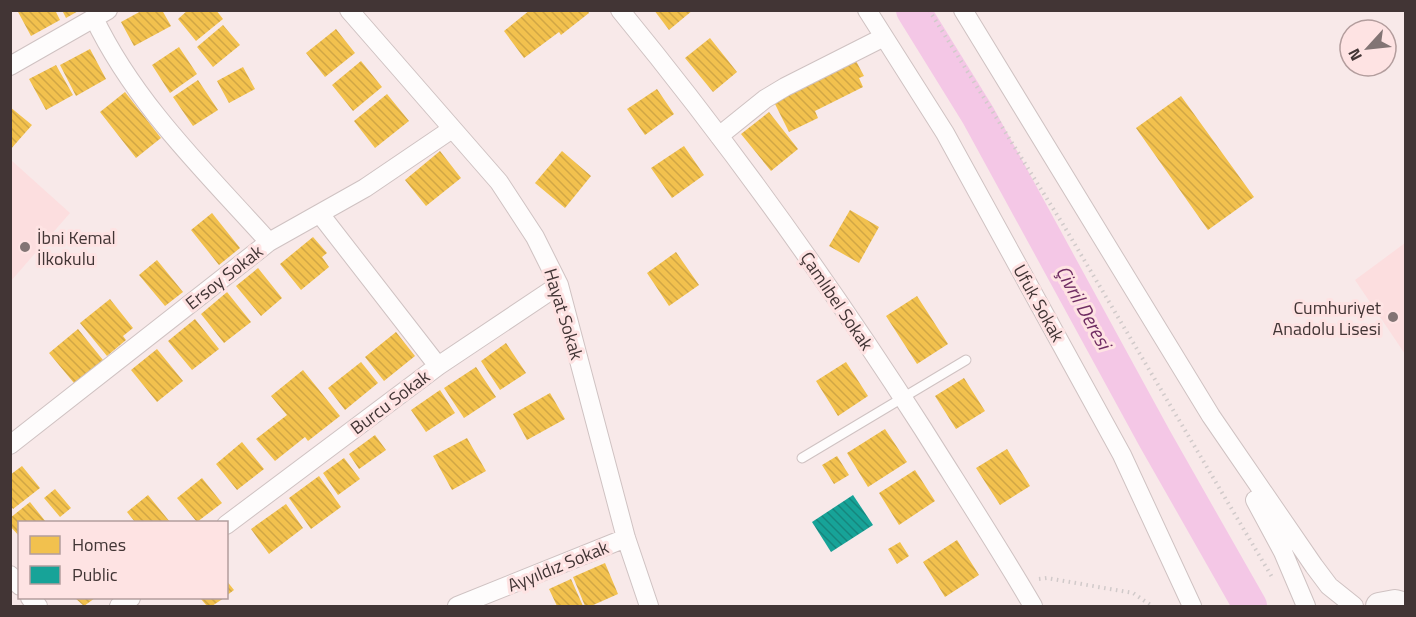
<svg xmlns="http://www.w3.org/2000/svg" width="1416" height="617" font-family="'Titillium Web',sans-serif">
<style>
.built{fill:#fcdedf}
.homes{fill:url(#homes-back-hatch)}
.public{fill:url(#public-back-hatch)}
.lines{fill:none;stroke-linecap:round;stroke-linejoin:round}
.river{stroke:#f4c7e6;stroke-width:34}
.lane-casing{stroke:#cfc2c2;stroke-width:11}
.street-casing{stroke:#cfc2c2;stroke-width:20}
.secondary-casing{stroke:#cfc2c2;stroke-width:28}
.path{stroke:#d1caca;stroke-width:4;stroke-dasharray:1.5 4.5;stroke-linecap:butt}
.lane{stroke:#fefcfc;stroke-width:9}
.street{stroke:#fefcfc;stroke-width:18}
.secondary{stroke:#fbf7f7;stroke-width:26}
.poi-dot{fill:#827474;stroke:#fee3e3;stroke-width:2}
.labels{text-anchor:middle;dominant-baseline:central;stroke-width:6;stroke-linejoin:round;paint-order:stroke}
.poi-label{font-size:18px;fill:#423535;stroke:#fee3e3;text-anchor:start}
.street-label{font-size:18px;fill:#423535;stroke:#fee3e3}
.water-label{font-size:20px;font-style:italic;fill:#702d63;stroke:#fee3e3}
</style>
<defs>
<pattern id="homes-back-hatch" width="6" height="6" patternUnits="userSpaceOnUse" patternTransform="scale(1.5)"><rect width="6" height="6" fill="#f2c14e"/><path d="M-1 5l2 2M0 0l6 6M5-1l2 2" fill="none" stroke="#d1a645"/></pattern>
<pattern id="public-back-hatch" width="6" height="6" patternUnits="userSpaceOnUse" patternTransform="scale(1.5)"><rect width="6" height="6" fill="#17a398"/><path d="M-1 5l2 2M0 0l6 6M5-1l2 2" fill="none" stroke="#16867d"/></pattern>
</defs>
<rect width="100%" height="100%" fill="#f8e9e9"/>
<path class="built" d="M11,160L70,213L11,281Z
M1405,243V354L1355,280Z"/>
<path class="homes" d="M17,10H55L60,20L31,36Z
M62,10H80L66,18Z
M143,10H162L171,26L134,46L121,22Z
M188,10H216L223,19L196,41L178,19Z
M530,10H587L589,13L561,35L559,32L524,58L504,31Z
M654,10H693L669,30Z
M223,25L240,45L213,67L197,47Z
M336,29L355,53L325,77L306,53Z
M710,38L737,72L713,92L685,58Z
M179,47L197,74L170,93L152,65Z
M90,49L106,79L76,96L60,65Z
M361,61L382,87L353,111L332,85Z
M856,61L864,76L859,78L863,87L815,111L818,118L789,132L774,102Z
M56,65L73,95L46,110L29,79Z
M243,67L255,89L229,103L217,81Z
M198,80L218,110L193,126L173,97Z
M657,89L674,114L645,135L627,109Z
M125,92L161,138L136,158L100,112Z
M387,94L409,121L375,148L354,121Z
M1181,96L1254,197L1208,230L1136,128Z
M10,107L32,125L10,150Z
M769,112L798,149L771,171L741,134Z
M684,146L704,175L672,198L651,168Z
M440,151L461,178L426,206L405,180Z
M562,151L591,176L565,208L535,183Z
M850,210L879,227L859,263L829,246Z
M212,213L240,248L219,265L191,230Z
M313,237L327,253L322,257L329,267L301,290L280,264Z
M676,252L699,285L669,306L647,273Z
M157,260L183,292L165,306L139,275Z
M258,268L282,298L261,316L236,286Z
M227,292L251,322L224,343L201,314Z
M917,296L948,344L917,364L886,316Z
M110,299L133,328L123,336L126,340L107,356L80,323Z
M195,319L219,349L192,370L168,341Z
M78,329L103,360L74,383L49,353Z
M396,332L415,356L384,381L365,357Z
M506,343L526,373L500,390L481,361Z
M157,349L183,381L157,402L131,370Z
M361,362L378,383L345,410L328,388Z
M846,362L868,396L838,416L816,381Z
M476,367L496,397L464,418L444,388Z
M303,370L340,416L308,441L305,437L275,461L256,439L287,415L271,396Z
M964,378L985,411L956,429L935,396Z
M440,390L455,413L426,432L411,410Z
M550,393L565,419L527,440L513,414Z
M885,429L907,462L868,487L847,453Z
M375,435L386,450L359,469L349,454Z
M467,438L486,471L452,490L433,456Z
M242,442L264,469L237,490L216,464Z
M1007,449L1030,486L1000,505L976,468Z
M837,456L849,475L834,484L822,465Z
M344,458L360,479L338,495L323,473Z
M22,466L40,488L13,509L10,505V475Z
M915,470L935,501L899,525L879,493Z
M319,476L341,507L311,529L289,498Z
M202,478L222,503L197,522L177,498Z
M55,489L71,508L60,517L44,498Z
M148,495L170,522H135L127,512Z
M30,502L46,522H20V537L10,526V518Z
M286,504L303,528L269,554L251,529Z
M957,540L979,575L945,597L923,562Z
M900,542L909,556L897,564L888,549Z
M605,563L618,594L591,606H585L573,577Z
M571,579L583,606H557L549,589Z
M226,580L234,590L226,596Z
M75,598H95L84,606Z
M200,598H224L212,606H207Z"/>
<path class="public" d="M853,495L873,525L831,552L812,522Z"/>
<g class="lines">
<path class="river" d="M913,10L978,115L1155,439L1250,606"/>
<g class="lane-casing">
<path id="lane" d="M802,458L966,360"/>
</g>
<g class="street-casing">
<path id="street" d="M349,10L499,182L535,237L559,285L626,538L649,606
M620,10C730,144 830,284 923,429C960,488 998,546 1033,606
M867,10L945,133L1122,455L1192,606
M963,10L1211,416L1314,566L1329,586L1354,606
M94,18C135,104 206,172 269,242
M10,66L108,10
M719,136L765,99L785,87L884,37
M320,214L438,366
M10,445L269,242L365,188L452,129
M1255,500L1283,552L1306,606
M226,525L438,366L559,285
M10,575L20,586
M30,598L38,606
M119,606L131,598
M457,606L626,538"/>
</g>
<g class="secondary-casing">
<path id="secondary" d="M1379,606L1395,603L1406,606"/>
</g>
<path class="path" d="M929,10L1064,226L1272,577
M1039,579L1047,578L1133,593L1152,606"/>
<use href="#lane" class="lane"/>
<use href="#street" class="street"/>
<use href="#secondary" class="secondary"/>
</g>
<g class="poi-dot">
<circle cx="25" cy="247" r="6"/>
<circle cx="1393" cy="317" r="6"/>
</g>
<g class="labels">
<g class="poi-label">
<text x="37" y="237">İbni Kemal<tspan x="37" dy="21">İlkokulu</tspan></text>
<text x="1381" y="307" text-anchor="end">Cumhuriyet<tspan x="1381" dy="21">Anadolu Lisesi</tspan></text>
</g>
<g class="street-label">
<text transform="translate(224 277) rotate(-38)">Ersoy Sokak</text>
<text transform="translate(837 301) rotate(56)">Çamlıbel Sokak</text>
<text transform="translate(1039 303) rotate(61)">Ufuk Sokak</text>
<text transform="translate(564 314) rotate(73)">Hayat Sokak</text>
<text transform="translate(390 402) rotate(-37)">Burcu Sokak</text>
<text transform="translate(558 566) rotate(-22)">Ayyıldız Sokak</text>
</g>
<g class="water-label">
<text transform="translate(1084 307) rotate(61)">Çivril Deresi</text>
</g>
</g>
<rect width="1416" height="617" fill="none" stroke="#423535" stroke-width="24"/>
<rect x="18" y="521" width="210" height="78" fill="#fee3e3" stroke="#b39d9d" stroke-width="1.5"/>
<rect x="30" y="536" width="30" height="18" fill="#f2c14e" stroke="#b39d9d" stroke-width="1.5"/>
<text x="72" y="551" font-size="18" fill="#423535">Homes</text>
<rect x="30" y="566" width="30" height="18" fill="#17a398" stroke="#b39d9d" stroke-width="1.5"/>
<text x="72" y="581" font-size="18" fill="#423535">Public</text>
<g transform="translate(1368 48) rotate(243)"><circle r="28" fill="#fee3e3" stroke="#b39d9d" stroke-width="1.5"/>
<path d="M0-4.5L10 22L0 15L-10 22Z" fill="#827474"/>
<text y="-9" font-size="16" font-weight="bold" text-anchor="middle" fill="#423535">N</text>
</g>
</svg>
